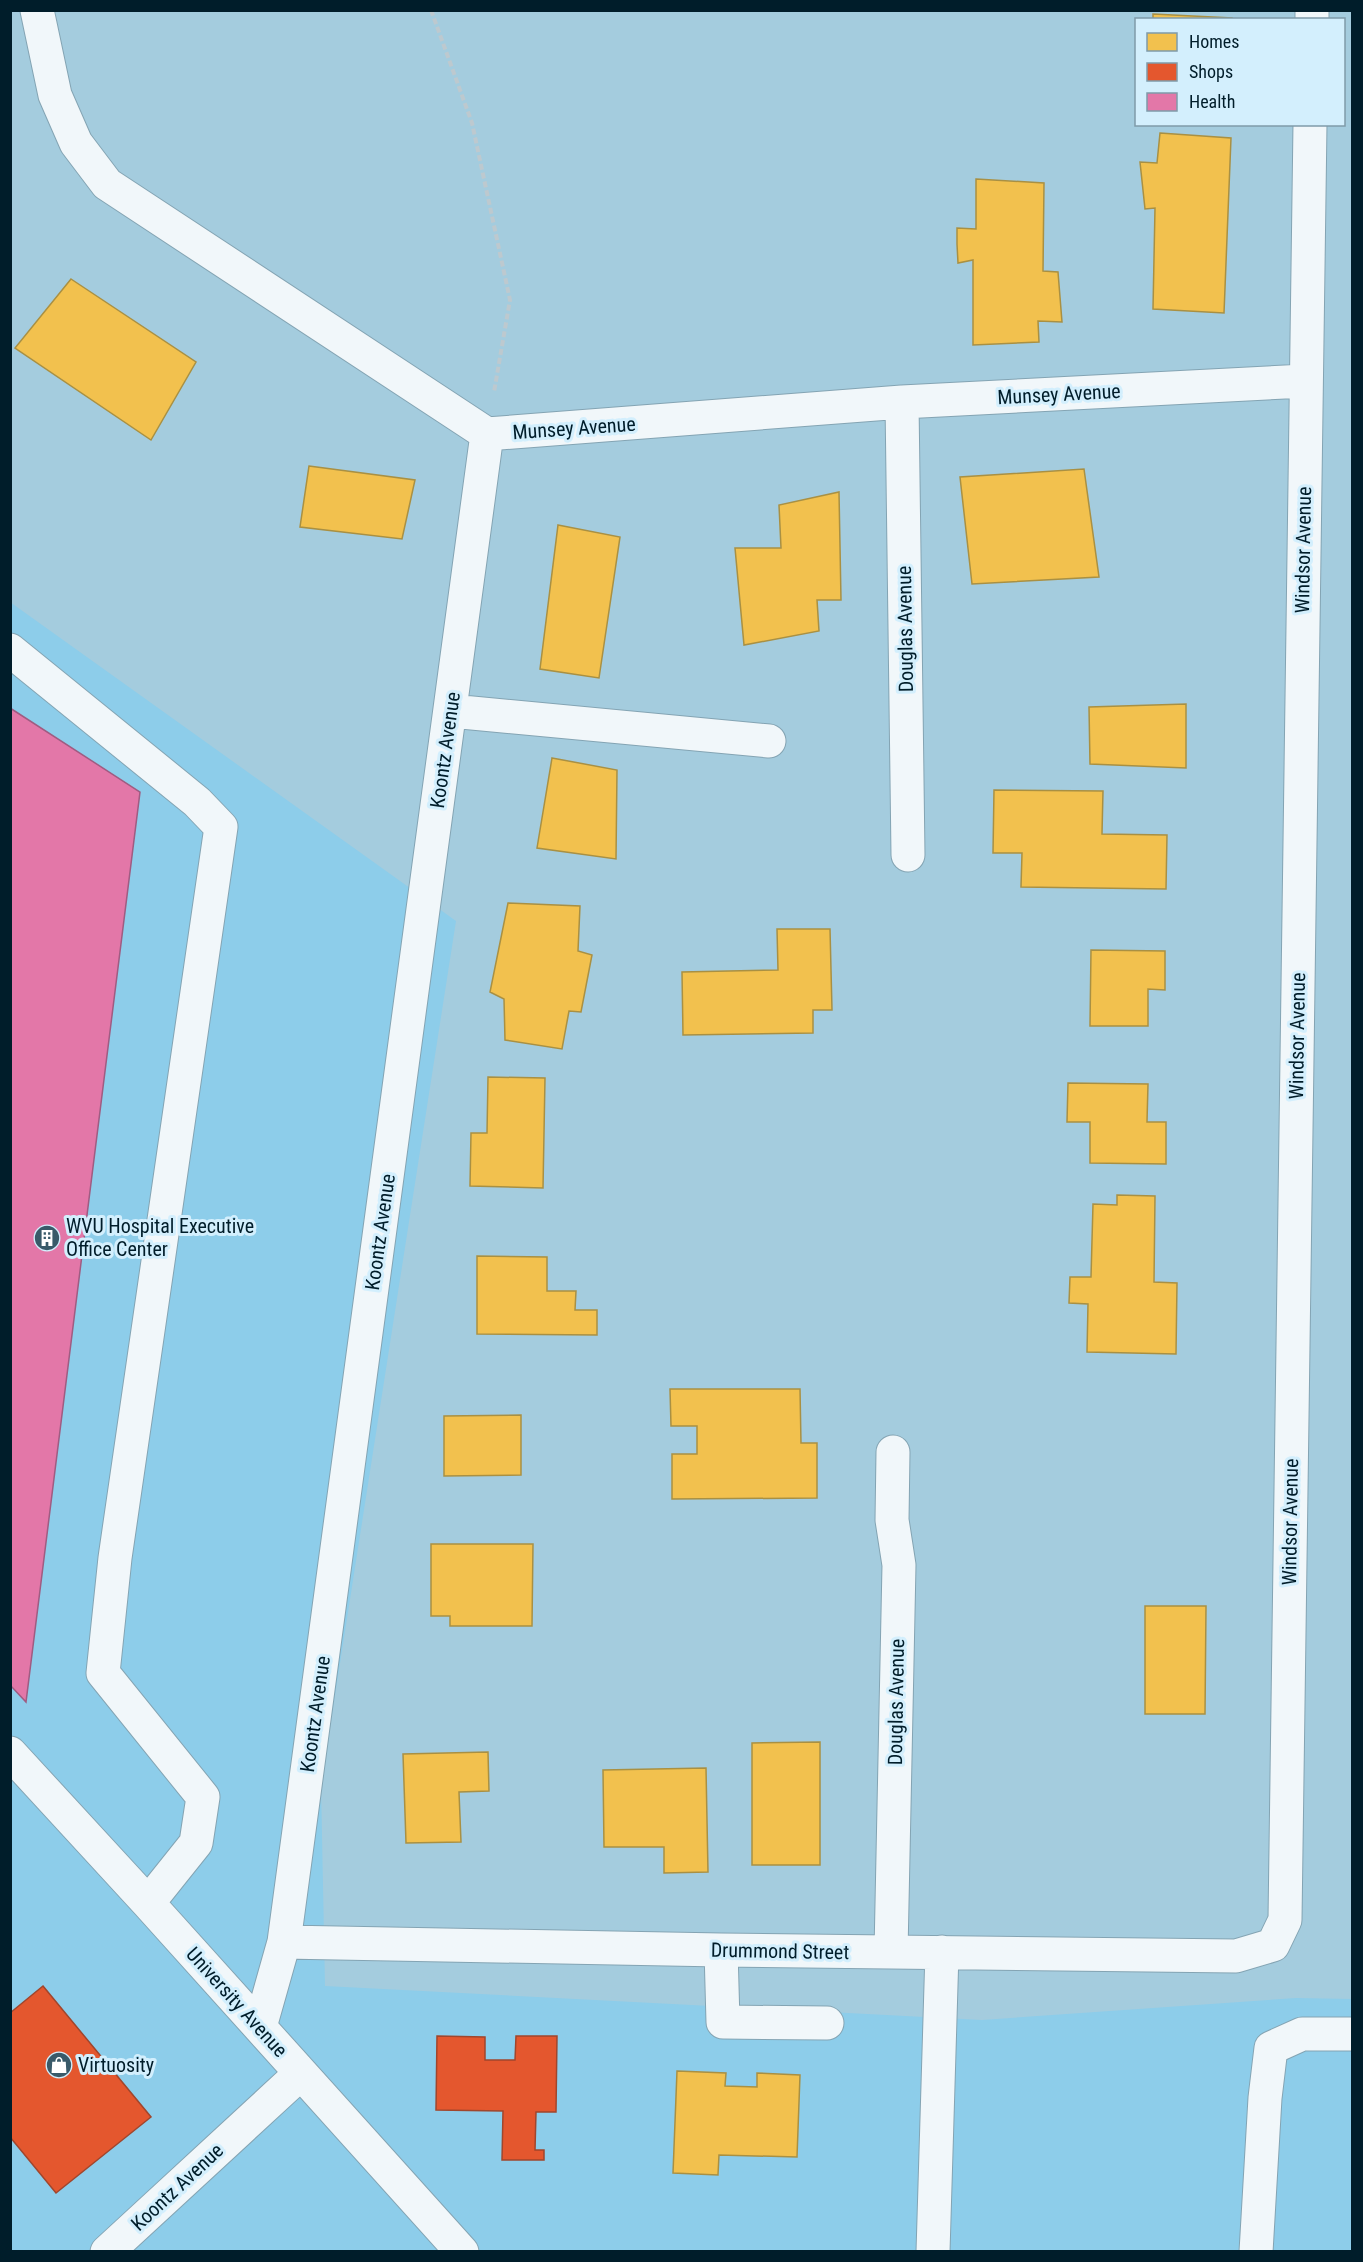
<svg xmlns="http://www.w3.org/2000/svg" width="1363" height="2262" font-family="'Roboto Condensed',sans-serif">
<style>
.built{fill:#8dcdea}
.homes{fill:#f2c14e;stroke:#a99043;stroke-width:1.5}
.shops{fill:#e4572e;stroke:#a0462d;stroke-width:1.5}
.health{fill:#e377a8;stroke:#9f5c82;stroke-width:1.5}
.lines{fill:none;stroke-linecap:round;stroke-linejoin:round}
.minor-casing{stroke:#84a4b3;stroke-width:35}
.path{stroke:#bdc9cf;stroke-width:4;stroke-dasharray:6 3;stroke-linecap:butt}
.minor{stroke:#f1f7fa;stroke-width:33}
.labels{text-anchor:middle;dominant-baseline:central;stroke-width:6;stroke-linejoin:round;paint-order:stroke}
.street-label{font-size:20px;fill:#001d2a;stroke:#d3effd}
.poi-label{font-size:20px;fill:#001d2a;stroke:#d3effd;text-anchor:start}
</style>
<rect width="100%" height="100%" fill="#a4ccde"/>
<path class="built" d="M10,602L456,921L321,1785L325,1986L982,2020L1296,1998L1352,1999V2251H11Z"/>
<path class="homes" d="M1153,14L1232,18V20H1153Z
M1160,133L1231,138L1224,313L1153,309L1155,208L1145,209L1140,162L1157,163Z
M976,179L1044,183L1043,271L1058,272L1062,322L1038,321L1039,342L973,345V260L958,263L957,244V228L976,229Z
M71,279L196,362L151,440L15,348Z
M309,466L415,480L402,539L300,527Z
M1084,469L1099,577L972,584L960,477Z
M839,492L841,600H817L819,631L744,645L735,548H781L779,505Z
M558,525L620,537L599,678L540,669Z
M1186,704V768L1090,764L1089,707Z
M552,758L617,770L616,859L537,848Z
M994,790L1103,791L1102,834L1167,835L1166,889L1021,887L1022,853H993Z
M508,903L580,906L578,951L592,955L581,1012L569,1011L562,1049L505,1040L504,999L490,992Z
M777,929H830L832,1010H813V1033L683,1035L682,972L778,970Z
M1091,950L1165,951V990L1148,989V1026H1090Z
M488,1077L545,1078L543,1188L470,1186L471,1133H487Z
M1068,1083L1148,1084L1147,1122H1166V1164L1090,1163V1122H1067Z
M1117,1195L1155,1196L1154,1282L1177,1283L1176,1354L1087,1352L1088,1304L1069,1303L1070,1277H1091L1093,1204L1117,1205Z
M477,1256L547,1257V1291H576L575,1310H597V1335L477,1334Z
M670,1389H800L801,1443H817V1498L672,1499V1454H697V1426H671Z
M521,1415V1475L444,1476V1416Z
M431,1544H533L532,1626H450V1616H431Z
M1145,1606H1206L1205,1714H1145Z
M820,1742V1865H752V1743Z
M488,1752L489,1791L459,1792L461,1842L406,1843L403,1754Z
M706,1768L708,1872L664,1873V1847H604L603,1770Z
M677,2071L726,2073L725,2086L757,2087V2073L800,2075L797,2157L719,2155L718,2175L673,2173Z"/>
<path class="shops" d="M43,1986L151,2117L56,2193L10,2137V2013Z
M437,2036L485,2037V2060H515L516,2036H557L556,2112H536L535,2150H544V2160H502L503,2111L436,2110Z"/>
<path class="health" d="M10,708L140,792L26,1702L10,1685Z"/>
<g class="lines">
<g class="minor-casing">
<path id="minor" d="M37,10L55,95L76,143L107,184L487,434L902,402L1305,381
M1312,20V10
M902,402L908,855
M10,650L197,802L221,827L115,1558L103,1673L203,1797L196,1843L148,1903
M451,711L769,741
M10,1753L148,1903L462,2252
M284,1942L721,1950L1236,1956L1273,1945L1285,1920L1310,124
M721,1950L723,2022L827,2023
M891,1952L899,1565L892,1520L893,1452
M260,2027L284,1942L487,434
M107,2252L300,2074
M933,2252L942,1952
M1256,2252L1265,2098L1271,2048L1302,2034H1352"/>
</g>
<path class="path" d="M431,10L472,123L510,300L494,392"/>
<use href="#minor" class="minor"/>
</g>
<defs>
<g id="building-disc" transform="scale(1.35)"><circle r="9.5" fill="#395a69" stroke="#d3effd"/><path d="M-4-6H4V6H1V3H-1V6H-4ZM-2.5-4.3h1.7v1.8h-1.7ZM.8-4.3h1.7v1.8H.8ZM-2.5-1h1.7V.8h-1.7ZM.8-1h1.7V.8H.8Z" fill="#fff"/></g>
<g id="shop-disc" transform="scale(1.35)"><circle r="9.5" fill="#395a69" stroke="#d3effd"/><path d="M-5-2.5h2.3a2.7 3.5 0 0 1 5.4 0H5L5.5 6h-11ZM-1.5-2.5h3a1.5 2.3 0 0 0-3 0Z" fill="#fff"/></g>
</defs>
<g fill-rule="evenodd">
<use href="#building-disc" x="47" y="1238"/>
<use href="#shop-disc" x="59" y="2065"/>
</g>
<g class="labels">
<g class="street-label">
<text transform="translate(1059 394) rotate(-3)">Munsey Avenue</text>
<text transform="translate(574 428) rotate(-4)">Munsey Avenue</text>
<text transform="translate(1303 550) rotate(-89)">Windsor Avenue</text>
<text transform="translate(905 629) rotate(-91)">Douglas Avenue</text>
<text transform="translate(445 750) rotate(-82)">Koontz Avenue</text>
<text transform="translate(1297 1036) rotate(-89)">Windsor Avenue</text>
<text transform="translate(380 1232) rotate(-82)">Koontz Avenue</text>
<text transform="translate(1290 1522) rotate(-89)">Windsor Avenue</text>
<text transform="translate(896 1702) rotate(-89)">Douglas Avenue</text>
<text transform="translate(315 1714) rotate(-82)">Koontz Avenue</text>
<text transform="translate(780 1951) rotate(1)">Drummond Street</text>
<text transform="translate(237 2002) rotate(48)">University Avenue</text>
<text transform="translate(177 2187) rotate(-43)">Koontz Avenue</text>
</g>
<g class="poi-label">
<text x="66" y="1226">WVU Hospital Executive<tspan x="66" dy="23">Office Center</tspan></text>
<text x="78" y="2065">Virtuosity</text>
</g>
</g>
<rect width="1363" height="2262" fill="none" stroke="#001d2a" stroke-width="24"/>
<rect x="1135" y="18" width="210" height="108" fill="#d3effd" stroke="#7f9ba9" stroke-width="1.5"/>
<rect x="1147" y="33" width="30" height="18" fill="#f2c14e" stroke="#7f9ba9" stroke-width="1.5"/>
<text x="1189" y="48" font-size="18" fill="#001d2a">Homes</text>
<rect x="1147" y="63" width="30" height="18" fill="#e4572e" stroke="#7f9ba9" stroke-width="1.5"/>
<text x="1189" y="78" font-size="18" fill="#001d2a">Shops</text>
<rect x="1147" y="93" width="30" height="18" fill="#e377a8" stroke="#7f9ba9" stroke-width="1.5"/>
<text x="1189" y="108" font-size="18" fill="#001d2a">Health</text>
</svg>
